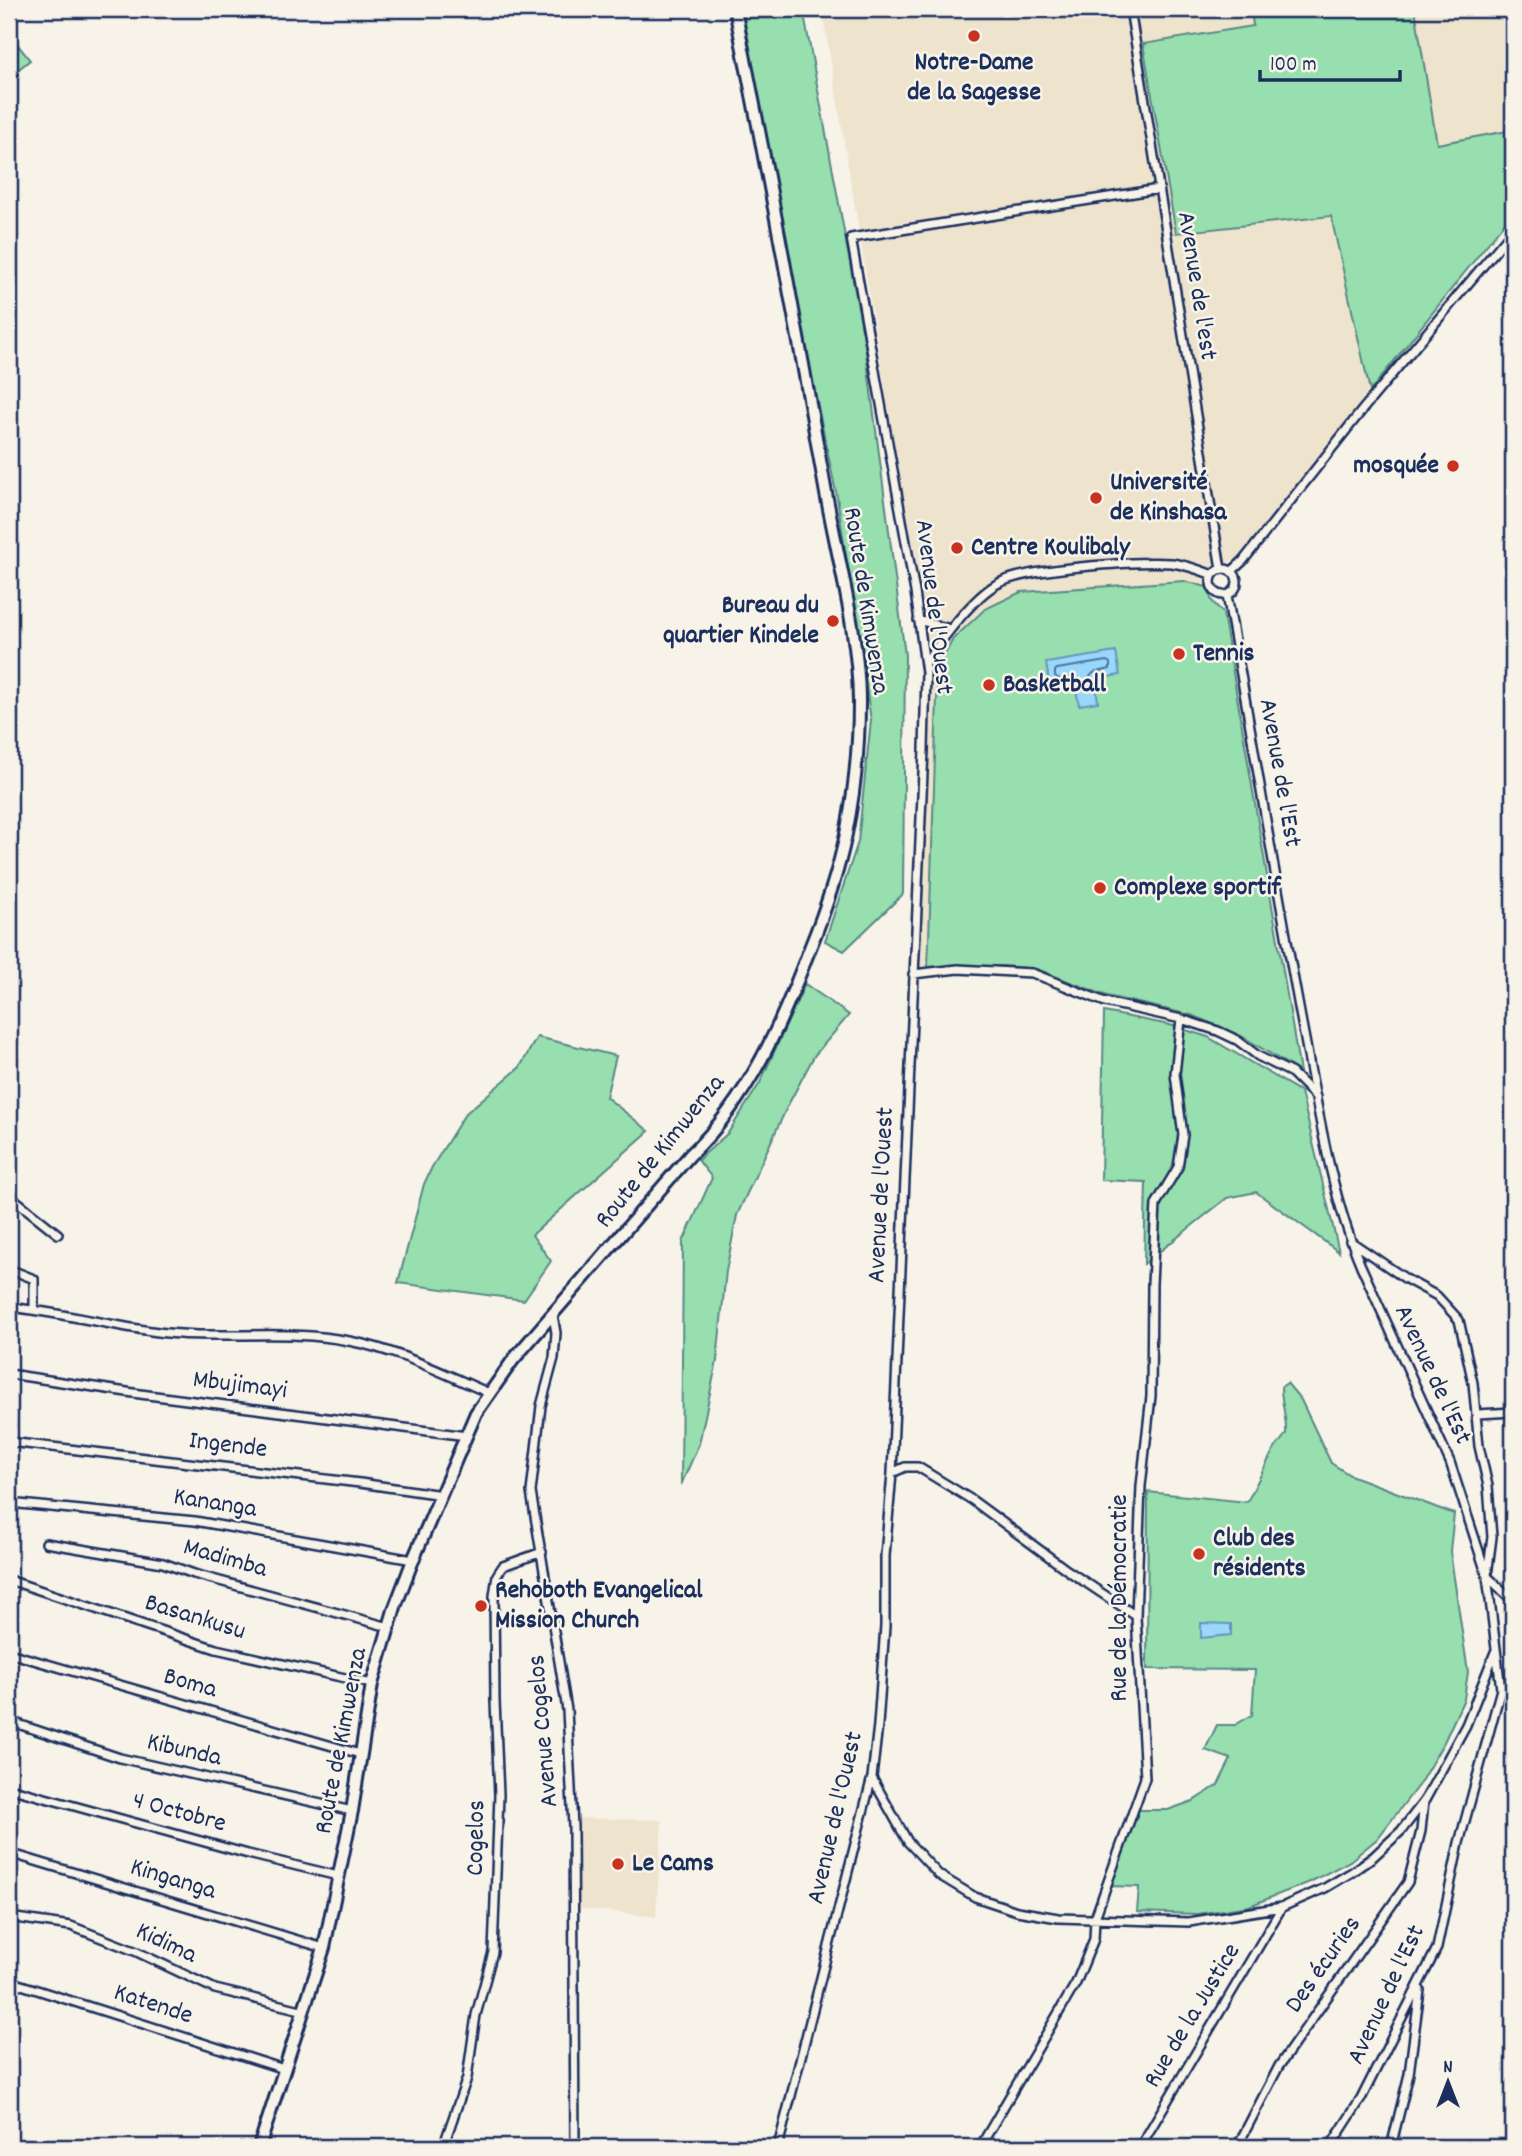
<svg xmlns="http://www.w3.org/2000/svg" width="1522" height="2156" font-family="Dekko,sans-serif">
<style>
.built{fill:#eee4ce}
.green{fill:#97dfae;stroke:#598786;stroke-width:2}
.water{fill:#99d7fb;stroke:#6794bc;stroke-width:2}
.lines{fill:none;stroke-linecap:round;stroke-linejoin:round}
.shore{stroke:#4d729d;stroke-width:2}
.stream{stroke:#6794bc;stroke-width:2.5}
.street-casing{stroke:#1b2f5e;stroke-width:12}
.secondary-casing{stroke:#1b2f5e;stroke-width:16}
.street{stroke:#f7f3e8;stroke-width:7}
.secondary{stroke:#f7f3e8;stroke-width:10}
.poi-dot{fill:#c8321e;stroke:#f7f3e8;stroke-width:2.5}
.labels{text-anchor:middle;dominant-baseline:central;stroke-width:5;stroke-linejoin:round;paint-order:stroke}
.poi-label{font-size:26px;font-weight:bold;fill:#1b2f5e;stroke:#f7f3e8;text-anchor:start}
.street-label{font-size:26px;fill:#1b2f5e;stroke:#f7f3e8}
</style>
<rect width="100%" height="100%" fill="#f7f3e8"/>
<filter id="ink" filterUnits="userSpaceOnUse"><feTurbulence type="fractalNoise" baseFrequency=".0143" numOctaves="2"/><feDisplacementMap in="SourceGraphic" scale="14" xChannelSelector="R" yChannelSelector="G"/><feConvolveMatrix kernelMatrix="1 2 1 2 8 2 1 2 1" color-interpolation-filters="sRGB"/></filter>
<g filter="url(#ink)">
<path class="built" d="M822,9H1513V212L1242,557L1216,567L1210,575L1207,587L1212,601L1223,613L1232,659L1300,1072L1243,1037L1191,1015L1107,996L1037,969L1001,966H952L916,969L928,670L921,605Z
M576,1818L662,1820L656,1917L578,1908Z"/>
<path class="green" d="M786,9H803L865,345L905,655L903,894L844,951L825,941L858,842L871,720L837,497L774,197L741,14Z
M1251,9H1415L1437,144L1513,130V212L1370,391L1331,216L1176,233L1143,44L1253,26Z
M9,34L30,60L9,77Z
M1184,581L1207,587L1212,601L1223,613L1300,1072L1243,1037L1191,1015L1107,996L1037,969L1001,966L928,968L938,667L953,639L985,609L1021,592Z
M805,984L849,1015L814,1056L788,1105L737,1215L726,1271L717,1361L699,1444L681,1485L683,1242L712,1178L698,1160L728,1133L760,1083Z
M1104,1012L1170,1025L1208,1037L1301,1092L1339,1252L1256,1192L1227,1198L1144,1264L1146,1182L1101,1180Z
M537,1037L616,1056L606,1097L649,1131L532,1235L551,1261L524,1300L398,1283L424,1184L432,1167L465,1114L520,1067Z
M1287,1383L1301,1400L1331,1463L1350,1475L1454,1514L1450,1551L1468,1672L1464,1699L1444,1742L1420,1783L1377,1839L1350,1861L1310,1882L1249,1906L1197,1914L1137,1912L1139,1887L1108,1886L1135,1810H1168L1193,1801L1218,1785L1231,1759L1205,1750L1217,1725H1235L1252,1715L1255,1670L1147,1669L1148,1492L1247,1502L1273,1451L1286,1434C1287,1418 1281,1403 1281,1387Z"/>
<path class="water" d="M1116,652L1120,675L1095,679L1098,702L1079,705L1075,684L1050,688L1046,663Z
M1201,1623L1231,1624V1635L1201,1638Z"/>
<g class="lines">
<path class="shore" d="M1107,661L1110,663V669L1093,673L1085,683L1076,677L1059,679L1055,676V671L1057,669Z"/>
<path class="stream" d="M187,1466L214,1471"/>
<g class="street-casing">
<path id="street" d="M1130,9L1221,569
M1211 582a13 13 0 1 1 26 0a13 13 0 1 1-26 0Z
M1231,572L1243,561L1363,409L1513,230
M1227,595C1253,740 1276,885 1303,1029C1318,1107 1330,1193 1361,1266L1450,1462L1487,1576L1501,1689L1459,1843L1437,1948L1361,2099L1330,2147
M918,620L950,629
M925,663C942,640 972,598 997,584C1024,568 1139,561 1172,563C1186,565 1200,570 1213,575
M913,974L958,969L1032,973L1105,1002L1181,1019L1218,1031L1237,1040L1258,1056L1292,1073L1316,1097
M9,1195L58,1234
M1350,1241L1406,1279L1437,1296L1459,1320L1473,1383L1479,1446L1488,1486L1492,1537L1487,1576L1513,1601
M9,1269L34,1279V1309
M9,1307C57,1312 103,1324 151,1331C218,1341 284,1328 349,1341C398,1350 444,1374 489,1393
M553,1315L556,1333L554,1358L541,1406L531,1492L567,1710L573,1827L575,2147
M9,1374L140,1394L467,1436
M1478,1414L1513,1412
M9,1442L360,1483L442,1495
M892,1473L905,1467H918L972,1500L1067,1570L1136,1616
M9,1503L195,1521L413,1560
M46,1543L163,1563L194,1574L389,1627
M9,1580L216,1649L372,1684
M9,1653L360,1754
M9,1721L120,1758L352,1811
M872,1778L908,1842L939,1875L975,1897L1017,1911L1058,1918L1189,1922L1282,1907L1325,1888L1352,1872L1373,1857L1401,1831L1425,1800L1466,1725L1495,1652
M9,1788L248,1854L338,1876
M9,1853L324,1948
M9,1917L71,1926L137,1952L215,1989L305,2011
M9,1981L284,2069
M443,2147L467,2078L476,2015L493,1952L499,1795L495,1701L494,1596L497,1575L503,1566L542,1552
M778,2147L872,1777L878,1725L885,1626V1556L892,1473L924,750L926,673L915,592L851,238L1159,189
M980,2147L1076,1983L1094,1939L1095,1918L1145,1778L1136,1616L1141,1486L1151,1396L1152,1284L1156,1204L1178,1167L1183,1135L1175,1074L1181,1019
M1140,2147L1282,1907
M1237,2147L1279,2066L1408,1882L1421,1831L1424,1801
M1391,2147L1409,2074L1420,1990"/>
</g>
<g class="secondary-casing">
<path id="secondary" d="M259,2147L324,1948L352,1811L372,1684L395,1607L413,1560L476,1413L513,1360L690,1155C749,1100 782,1022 810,948C825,911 838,873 846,834C855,790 859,746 859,702C859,635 837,555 825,488C797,328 767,168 735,9"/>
</g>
<use href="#street" class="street"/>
<use href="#secondary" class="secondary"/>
</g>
</g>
<g class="poi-dot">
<circle cx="974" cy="36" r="7"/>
<circle cx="1453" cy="466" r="7"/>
<circle cx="1096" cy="498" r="7"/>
<circle cx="957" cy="548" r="7"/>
<circle cx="833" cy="621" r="7"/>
<circle cx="1179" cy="654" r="7"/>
<circle cx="989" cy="685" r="7"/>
<circle cx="1100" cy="888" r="7"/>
<circle cx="1199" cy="1554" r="7"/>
<circle cx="481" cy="1606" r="7"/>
<circle cx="618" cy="1864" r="7"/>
</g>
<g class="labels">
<g class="poi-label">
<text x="974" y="63" text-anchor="middle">Notre-Dame<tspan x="974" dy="30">de la Sagesse</tspan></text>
<text x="1439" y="466" text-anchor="end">mosquée</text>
<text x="1110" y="483">Université<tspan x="1110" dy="30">de Kinshasa</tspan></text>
<text x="971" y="548">Centre Koulibaly</text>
<text x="819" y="606" text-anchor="end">Bureau du<tspan x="819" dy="30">quartier Kindele</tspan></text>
<text x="1193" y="654">Tennis</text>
<text x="1003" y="685">Basketball</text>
<text x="1114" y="888">Complexe sportif</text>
<text x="1213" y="1539">Club des<tspan x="1213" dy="30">résidents</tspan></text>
<text x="495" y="1591">Rehoboth Evangelical<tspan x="495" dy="30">Mission Church</tspan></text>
<text x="632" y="1864">Le Cams</text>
</g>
<g class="street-label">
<text transform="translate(1196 286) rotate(81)">Avenue de l'est</text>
<text transform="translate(865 601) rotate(81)">Route de Kimwenza</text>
<text transform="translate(933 607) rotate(83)">Avenue de l'Ouest</text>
<text transform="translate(1279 773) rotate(80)">Avenue de l'Est</text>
<text transform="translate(661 1152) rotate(-51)">Route de Kimwenza</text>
<text transform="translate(882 1195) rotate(-87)">Avenue de l'Ouest</text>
<text transform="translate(1432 1375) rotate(65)">Avenue de l'Est</text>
<text transform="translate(240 1386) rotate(7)">Mbujimayi</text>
<text transform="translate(228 1446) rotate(7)">Ingende</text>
<text transform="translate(215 1504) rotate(9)">Kananga</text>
<text transform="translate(225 1559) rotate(16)">Madimba</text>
<text transform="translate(1120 1598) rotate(-90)">Rue de la Démocratie</text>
<text transform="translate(195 1618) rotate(17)">Basankusu</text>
<text transform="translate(190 1684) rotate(16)">Boma</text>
<text transform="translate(544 1731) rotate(-95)">Avenue Cogelos</text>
<text transform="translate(342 1741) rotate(-79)">Route de Kimwenza</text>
<text transform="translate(184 1751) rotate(13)">Kibunda</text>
<text transform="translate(179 1813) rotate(15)">4 Octobre</text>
<text transform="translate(836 1818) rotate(-77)">Avenue de l'Ouest</text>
<text transform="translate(477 1838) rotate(-89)">Cogelos</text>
<text transform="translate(173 1880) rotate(17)">Kinganga</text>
<text transform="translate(166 1944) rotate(25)">Kidima</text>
<text transform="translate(1324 1965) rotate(-55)">Des écuries</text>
<text transform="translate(1387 1995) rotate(-65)">Avenue de l'Est</text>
<text transform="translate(153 2005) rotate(18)">Katende</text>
<text transform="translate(1193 2016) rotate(-59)">Rue de la Justice</text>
</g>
</g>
<rect width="1522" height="2156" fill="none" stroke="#f7f3e8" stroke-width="35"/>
<rect x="18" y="18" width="1487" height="2121" fill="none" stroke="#1b2f5e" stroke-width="2.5" filter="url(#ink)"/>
<g transform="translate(1448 2082)" stroke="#f7f3e8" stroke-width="5" paint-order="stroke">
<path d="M0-5L12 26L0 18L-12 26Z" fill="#1b2f5e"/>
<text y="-10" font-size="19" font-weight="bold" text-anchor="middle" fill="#1b2f5e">N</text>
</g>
<path d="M1260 70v10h140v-10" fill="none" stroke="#1b2f5e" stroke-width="3.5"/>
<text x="1270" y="70" font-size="21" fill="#1b2f5e" stroke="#f7f3e8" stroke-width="5" paint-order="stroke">100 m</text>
</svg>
